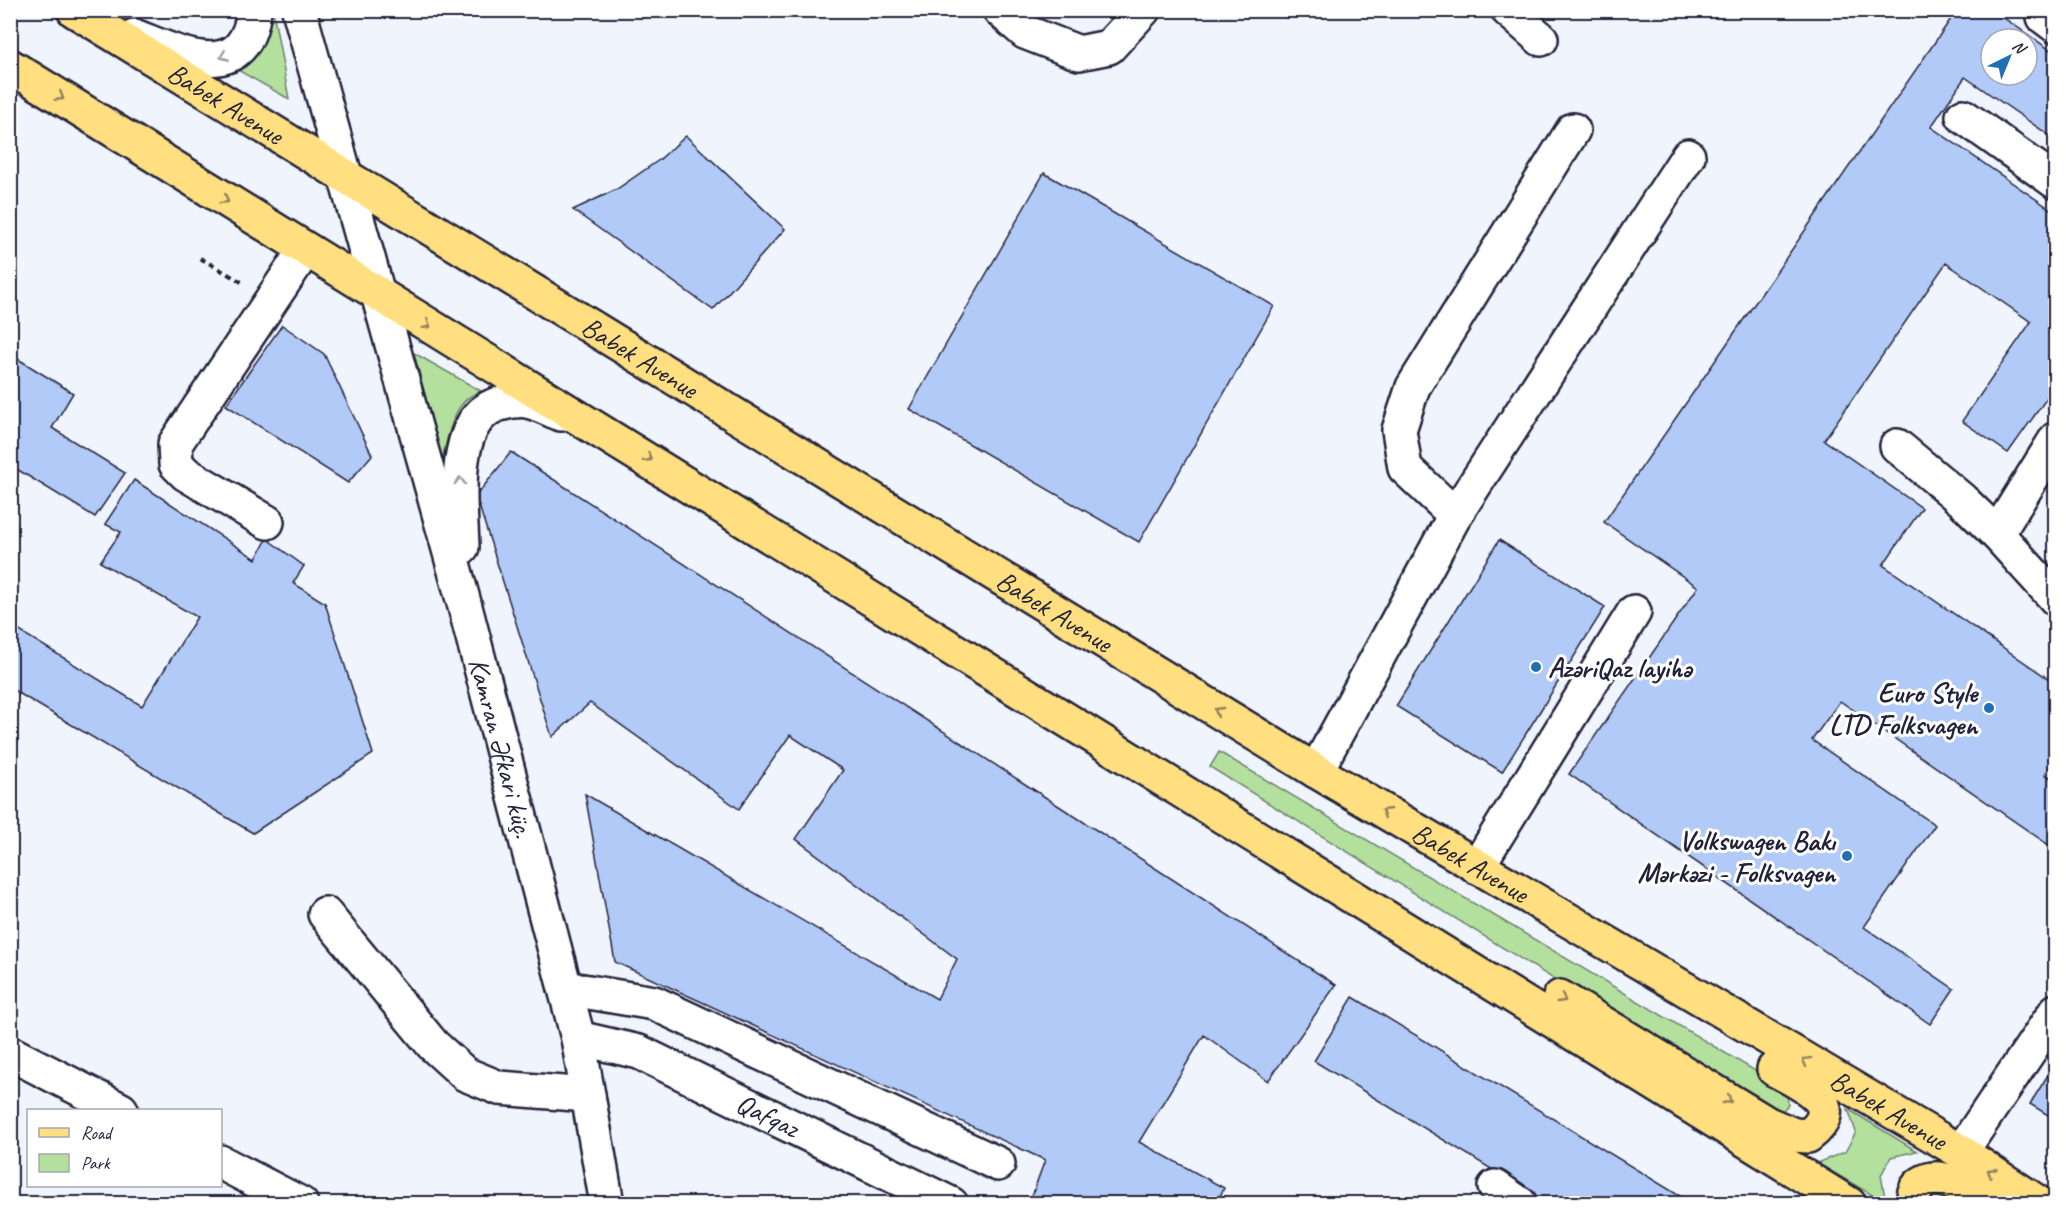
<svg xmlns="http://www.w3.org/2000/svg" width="2066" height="1214" font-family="Caveat,sans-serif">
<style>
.green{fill:#b4e09e;stroke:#6b816c;stroke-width:1.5}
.building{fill:#b1caf7;stroke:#22223b;stroke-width:1.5;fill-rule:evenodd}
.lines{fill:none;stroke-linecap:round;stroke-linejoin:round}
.minor-casing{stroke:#22223b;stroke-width:38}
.major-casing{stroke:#22223b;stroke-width:38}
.path{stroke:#22223b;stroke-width:4;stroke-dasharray:6 4.5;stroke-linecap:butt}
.minor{stroke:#fff;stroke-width:33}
.major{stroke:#ffdf80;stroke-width:33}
.oneway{stroke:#9c9ca7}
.oneway2{stroke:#90805e}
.poi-dot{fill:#1f6fb2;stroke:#fff;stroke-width:2}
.labels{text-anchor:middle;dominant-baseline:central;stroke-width:6;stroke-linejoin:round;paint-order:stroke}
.street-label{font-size:28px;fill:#22223b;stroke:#fff}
.poi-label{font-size:28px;font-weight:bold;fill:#22223b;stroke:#fff;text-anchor:end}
</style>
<rect width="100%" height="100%" fill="#eff4fd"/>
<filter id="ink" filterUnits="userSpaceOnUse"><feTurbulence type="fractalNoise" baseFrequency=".0167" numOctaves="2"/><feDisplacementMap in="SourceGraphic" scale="12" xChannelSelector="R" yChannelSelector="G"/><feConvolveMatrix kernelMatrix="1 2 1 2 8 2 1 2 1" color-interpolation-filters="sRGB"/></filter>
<g filter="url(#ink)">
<path class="green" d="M270,11H273L289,99L236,69C259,54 266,37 270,11Z
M414,353L481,391C453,400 449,433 442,459Z
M1219,752L1779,1085L1787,1092L1788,1105L1781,1112L1761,1107L1210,767Z
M1848,1109L1917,1151L1891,1157L1881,1175L1886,1203L1817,1163L1845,1152L1856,1132Z"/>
<path class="building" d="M1957,10H2005L2001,16L2056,54V140L1965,77L1931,127L2056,213V385L2008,453L1962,421L2031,322L1946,263L1824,440L1922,508L1883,565L2056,684V759L2045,774L2056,781V850L1840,701L1812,740L1935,825L1864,927L1954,989L1930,1024L1569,774L1698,587L1604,522ZM1991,39H2027V75H1991Z
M686,136L785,229L713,310L573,210L617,189L659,160Z
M1044,173L1274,306L1139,542L909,409Z
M282,325L324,354L372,455L348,483L226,405Z
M10,354L73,393L52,428L125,473L95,517L10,465Z
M511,452L1336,985L1268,1081L1204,1035L1139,1142L1224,1188L1216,1204H1043L1031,1198L1045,1160L615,962L585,794L937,999L957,959L796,839L843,770L790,735L739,809L590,703L552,737L476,496Z
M134,480L256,559L267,539L304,566L293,583L325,603L373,754L253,833L10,688V625L142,706L197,617L100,562L121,532L105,524Z
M2056,482V496L2049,492Z
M1499,540L1605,607L1502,772L1396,706Z
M1353,997L1693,1204H1549L1314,1061Z
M2056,1062V1120L2030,1104Z"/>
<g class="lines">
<g class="minor-casing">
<g id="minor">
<path id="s1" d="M299,10L464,603L578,1038L607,1204"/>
<path d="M1000,10L1025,32L1079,53L1109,47L1143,10"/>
<path d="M1508,10L1541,39"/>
<path d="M2044,17L2056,26"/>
<path d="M134,36C180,54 245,87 254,10"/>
<path d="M1963,116L2056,182"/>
<path d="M1897,446L1962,500L1997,534L2056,599"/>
<path d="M1455,515L1405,468L1399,430L1413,387L1573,130"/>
<path d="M267,522L186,474L176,464L175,444L305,250"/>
<path d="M1997,534L2056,439"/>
<path d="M462,547C461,506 448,414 503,403C512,401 522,399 531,402C541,405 551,410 561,414"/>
<path d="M1316,771L1455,515L1688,156"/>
<path d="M1477,867L1634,612"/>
<path d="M325,914L433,1045L465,1074L499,1088L588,1095"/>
<path d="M565,988L654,1003L998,1164"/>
<path id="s2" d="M578,1038L639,1052L951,1204"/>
<path d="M10,1053L121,1110"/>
<path d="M1961,1152L2056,1011"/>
<path d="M220,1162L301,1204"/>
<path d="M1495,1187L1520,1204"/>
</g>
</g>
<g class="major-casing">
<g id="major">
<path id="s3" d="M74,10L1316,771L1961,1152L2040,1204"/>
<path d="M10,66L1849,1204"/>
<path d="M1560,997L1768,1124L1794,1135L1808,1136C1850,1104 1801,1084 1774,1069"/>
<path d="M1914,1204C1913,1195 1915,1188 1922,1183C1943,1169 1969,1193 1986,1204"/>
</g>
</g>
<path class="path" d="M200,258L245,284"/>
<use href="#minor" class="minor"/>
<use href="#major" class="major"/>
</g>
<defs><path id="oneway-chevron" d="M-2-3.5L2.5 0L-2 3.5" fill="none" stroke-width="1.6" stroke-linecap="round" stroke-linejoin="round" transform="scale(1.5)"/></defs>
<g class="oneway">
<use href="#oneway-chevron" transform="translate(224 56) rotate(158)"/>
<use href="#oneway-chevron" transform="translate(460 481) rotate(-90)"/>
</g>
<g class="oneway2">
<use href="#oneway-chevron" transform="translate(60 97) rotate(32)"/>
<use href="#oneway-chevron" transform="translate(225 200) rotate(32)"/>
<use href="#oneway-chevron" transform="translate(427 325) rotate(32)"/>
<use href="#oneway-chevron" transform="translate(648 458) rotate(32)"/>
<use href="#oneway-chevron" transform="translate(1218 711) rotate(-149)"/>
<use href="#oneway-chevron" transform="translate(1385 812) rotate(-149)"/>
<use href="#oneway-chevron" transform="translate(1562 999) rotate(31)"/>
<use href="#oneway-chevron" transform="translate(1806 1061) rotate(-150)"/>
<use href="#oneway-chevron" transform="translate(1728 1100) rotate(31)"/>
<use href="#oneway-chevron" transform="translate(1991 1172) rotate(-147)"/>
</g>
</g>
<g class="poi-dot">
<circle cx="1536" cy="667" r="6"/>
<circle cx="1989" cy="708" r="6"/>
<circle cx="1847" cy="856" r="6"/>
</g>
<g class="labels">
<g class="street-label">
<text stroke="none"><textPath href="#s3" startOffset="178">Babek Avenue</textPath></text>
<text stroke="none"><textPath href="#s3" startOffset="664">Babek Avenue</textPath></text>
<text stroke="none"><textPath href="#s3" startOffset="1150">Babek Avenue</textPath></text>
<text stroke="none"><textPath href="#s1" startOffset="765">Kamran Əfkari küç.</textPath></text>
<text stroke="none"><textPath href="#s3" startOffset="1636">Babek Avenue</textPath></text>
<text stroke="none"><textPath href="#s3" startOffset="2122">Babek Avenue</textPath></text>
<text stroke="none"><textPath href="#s2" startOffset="206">Qafqaz</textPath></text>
</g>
<g class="poi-label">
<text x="1548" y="667" text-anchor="start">AzəriQaz layihə</text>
<text x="1977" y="692">Euro Style<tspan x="1977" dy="32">LTD Folksvagen</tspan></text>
<text x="1835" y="840">Volkswagen Bakı<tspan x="1835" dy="32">Mərkəzi - Folksvagen</tspan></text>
</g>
</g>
<rect width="2066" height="1214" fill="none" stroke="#fff" stroke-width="36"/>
<rect x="18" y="18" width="2030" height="1178" fill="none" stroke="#22223b" stroke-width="2" filter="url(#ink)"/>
<rect x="27" y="1109" width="195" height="78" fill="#ffffff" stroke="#a7a7b1" stroke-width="1.5"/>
<rect x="39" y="1128" width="30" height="9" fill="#ffdf80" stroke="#a7a7b1" stroke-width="1.5"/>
<text x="81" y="1139" font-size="18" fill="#22223b">Road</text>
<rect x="39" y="1154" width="30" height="18" fill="#b4e09e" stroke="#a7a7b1" stroke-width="1.5"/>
<text x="81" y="1169" font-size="18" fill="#22223b">Park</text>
<g transform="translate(2009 57) rotate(43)"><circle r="28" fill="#ffffff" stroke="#a7a7b1" stroke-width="1.5"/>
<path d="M0-4.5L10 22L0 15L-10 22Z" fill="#1f6fb2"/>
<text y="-9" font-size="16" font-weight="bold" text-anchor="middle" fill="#22223b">N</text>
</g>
</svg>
